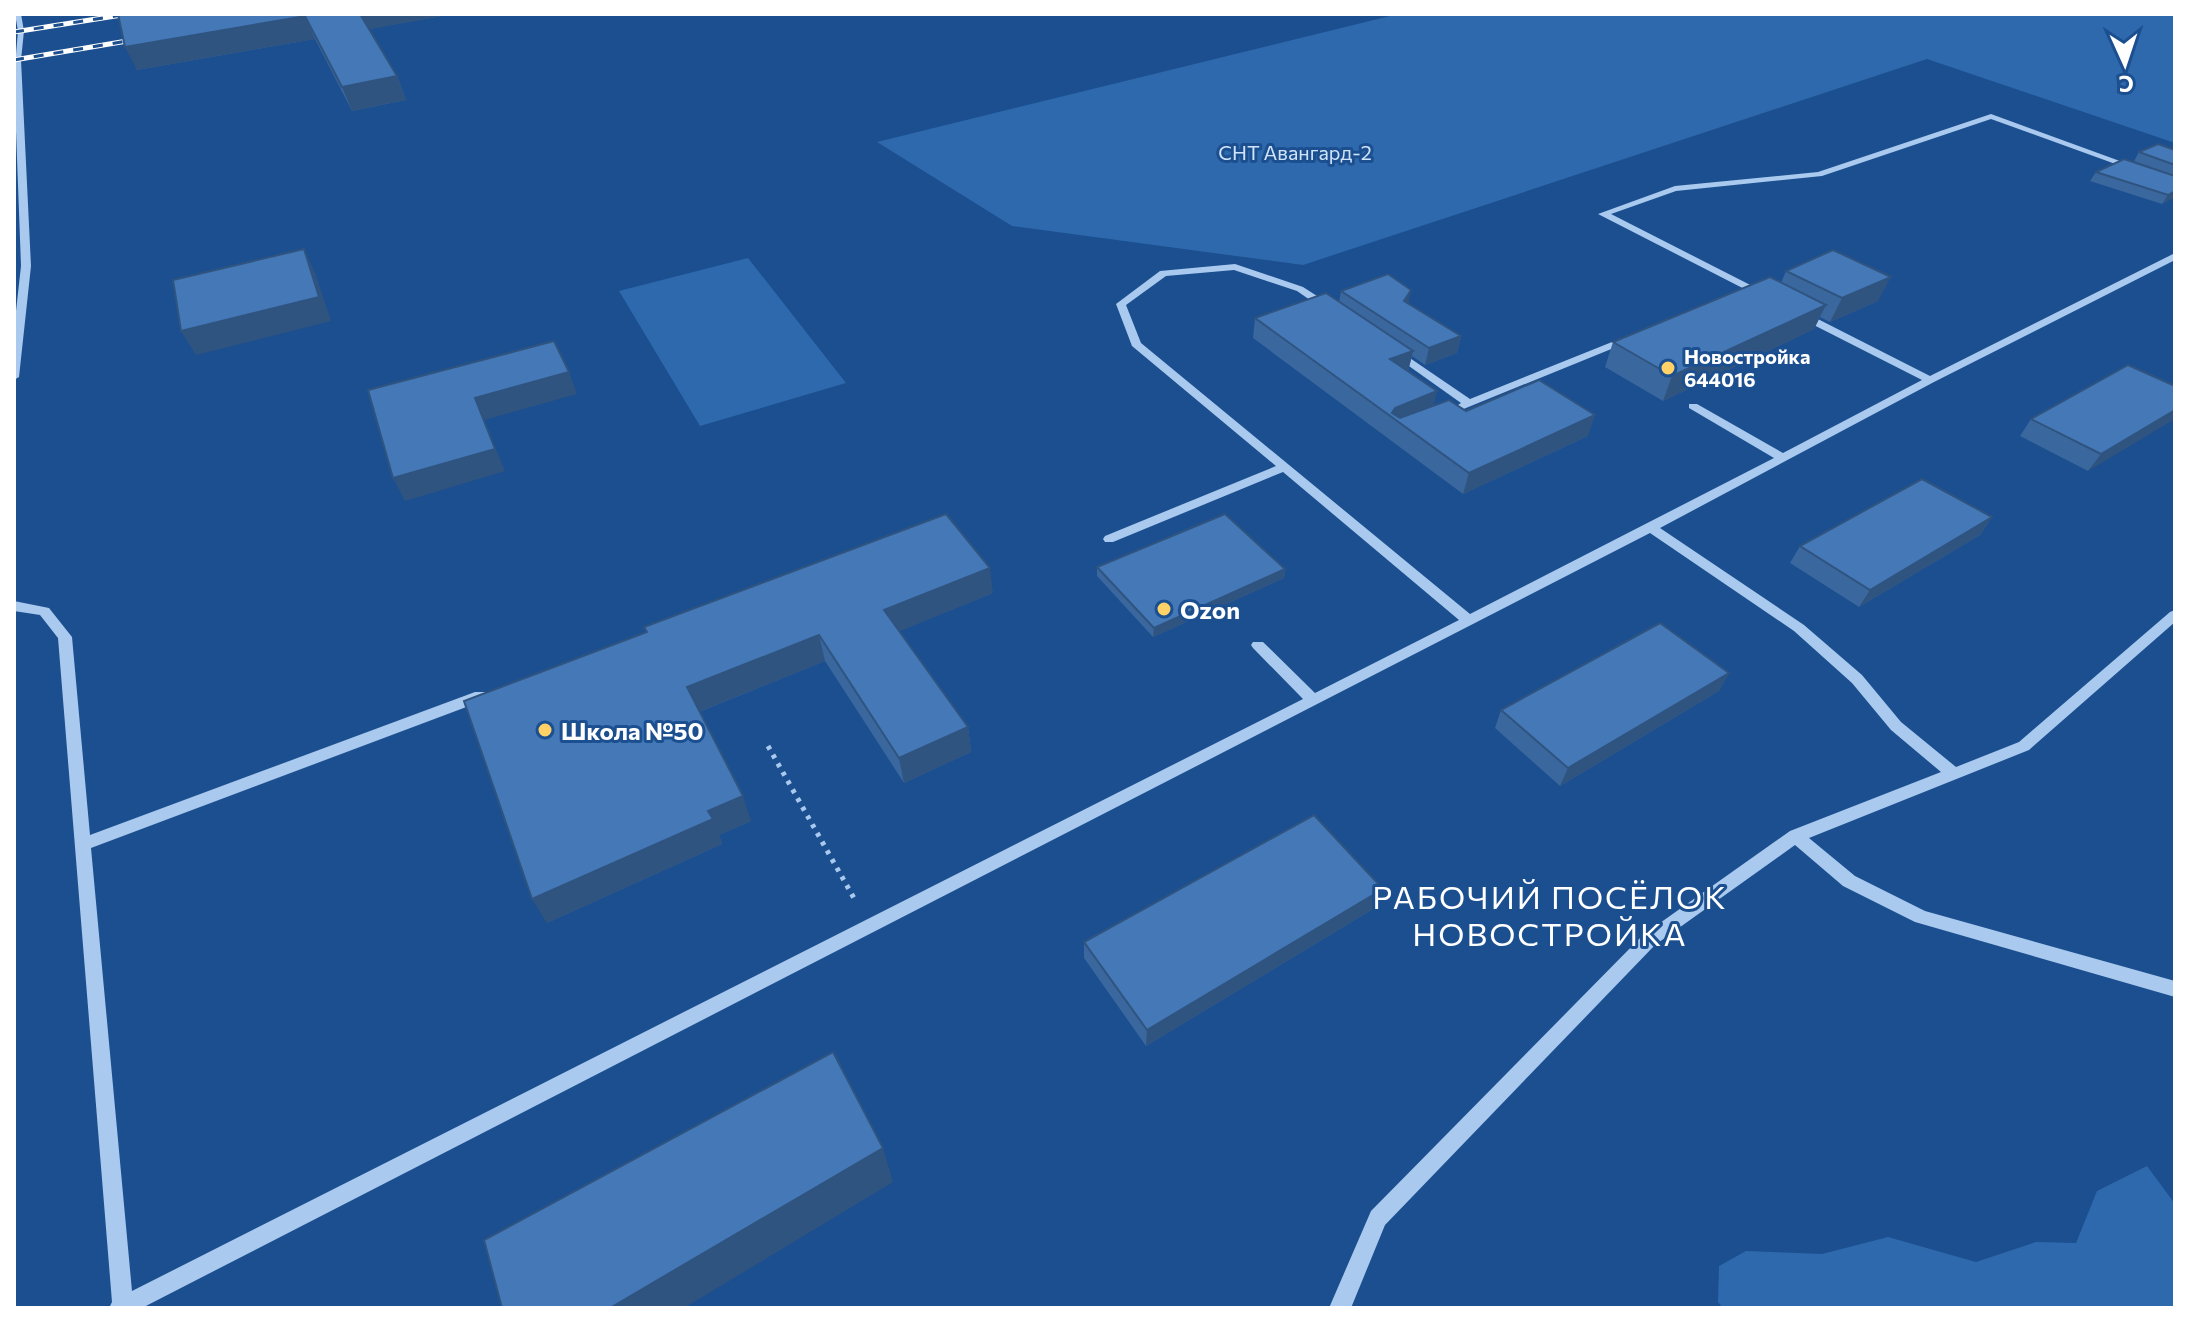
<svg xmlns="http://www.w3.org/2000/svg" width="2189" height="1322" font-family="Commissioner,sans-serif">
<style>
.green{fill:#2e69ad}
.lines{fill:none;stroke-linecap:round;stroke-linejoin:round}
.path{stroke:#a9c9ee;stroke-width:5;stroke-dasharray:4 6;stroke-linecap:butt}
.minor{fill:#a9c9ee;fill-rule:evenodd}
.rail-casing{stroke:#fff;stroke-width:5}
.rail{stroke:#1b4f8f;stroke-width:3;stroke-dasharray:10;stroke-linecap:butt}
.wall{fill:#3a679d}
.shaded-wall{fill:#305480}
.building{fill:#4478b7;stroke:#305480;stroke-width:2}
.poi-dot{fill:#ffd166;stroke:#1b4f8f;stroke-width:3}
.labels{text-anchor:middle;dominant-baseline:central;stroke-width:6;stroke-linejoin:round;paint-order:stroke}
.far-park-label{font-size:20px;fill:#cfe3fa;stroke:#1b4f8f}
.far-poi-label{font-size:20px;font-weight:bold;fill:#fff;stroke:#1b4f8f;text-anchor:start}
.poi-label{font-size:24px;font-weight:bold;fill:#fff;stroke:#1b4f8f;text-anchor:start}
.near-neighbourhood-label{font-size:32px;letter-spacing:2px;fill:#fff;stroke:#1b4f8f}
</style>
<rect width="100%" height="100%" fill="#1b4f8f"/>
<path class="green" d="M1398,14H2175V143L1927,59L1303,265L1012,226L877,142Z
M748,258L846,383L700,426L619,291Z
M2147,1166L2175,1204V1308H1723L1718,1302L1719,1266L1746,1251L1822,1254L1888,1237L1976,1262L2036,1242L2076,1243L2097,1191Z"/>
<g class="lines">
<path class="path" d="M768,746L855,900"/>
<path class="minor" d="M15,14H21L24,31L21,60L31,266L19,377L14,380V329L21,266L14,77L18,31Z
M1991,114L2139,168L2132,170L1991,119L1822,176L1676,191L1611,214L1766,293L1767,295L1762,298L1598,214L1675,186L1818,172Z
M2175,253V260L1934,382L1660,528L1804,625L1862,675L1901,722L1956,767L2019,742L2170,612L2175,610V622L2029,750L1809,838L1855,876L1925,911L2175,981V997L1915,922L1843,886L1795,845L1655,945L1385,1225L1351,1308H1329L1371,1211L1643,935L1790,831L1941,772L1891,730L1852,683L1794,631L1650,533L142,1308H109L112,1302L58,638L40,615L14,611V601L49,608L72,637L90,835L475,692H485L487,696L485,700L91,848L132,1291L1303,699L1253,648L1251,645L1253,642H1263L1315,693L1459,620L1283,472L1113,542H1105L1103,539L1105,536L1276,466L1132,346L1116,304L1160,271L1235,264L1303,287L1331,305V309H1323L1297,291L1234,270L1166,276L1126,305L1141,343L1470,614L1774,458L1689,408V404H1697L1783,453L1922,380L1798,317V313H1806L1930,376Z
M1627,336L1631,337V341L1461,410L1455,407L1461,403L1392,354L1393,352H1401L1470,399Z"/>
<g class="rail-casing">
<path id="rail" d="M14,32L128,14
M14,60L145,38"/>
</g>
<use href="#rail" class="rail"/>
</g>
<path class="wall" d="M118,14H453L369,29L397,76L406,100L352,111L315,39L137,70Z
M2175,150V176L2134,161L2139,152Z
M2096,172L2175,197L2162,204L2090,181Z
M1786,271L1878,301L1830,322L1820,317L1814,329L1663,401L1605,367L1613,342L1781,283Z
M1341,291L1408,303L1461,336L1457,353L1425,365L1412,356L1408,371L1433,406L1588,436L1463,494L1253,338L1255,318L1339,302Z
M2175,386L2088,471L2020,436L2031,419Z
M1992,517L1980,535L1859,607L1790,563L1800,546Z
M1097,567L1285,569L1284,578L1153,637L1097,576Z
M993,593L899,631L968,727L971,752L904,783L825,661L699,712L751,821L719,835L722,844L547,923L647,632L644,627Z
M1729,673L1719,691L1560,786L1495,728L1501,710Z
M1378,906L1146,1046L1084,958V942Z"/>
<path class="shaded-wall" d="M358,14H453L365,30Z
M305,16L315,39L137,70L125,47Z
M397,76L406,100L352,111L342,87Z
M2175,191V197L2162,204L2168,195Z
M304,249L315,273L331,321L196,355L181,331Z
M1891,277L1878,301L1830,322L1842,298Z
M1411,290L1408,306L1404,301Z
M1826,305L1814,329L1663,401L1672,376Z
M1461,336L1457,353L1425,365L1429,348Z
M1413,351L1408,371L1390,359Z
M569,372L577,394L484,420L505,471L405,501L393,478L475,398Z
M1437,391L1432,412L1402,424L1392,413L1395,408Z
M2175,410V419L2088,471L2101,454Z
M1595,415L1588,436L1463,494L1469,473Z
M1992,517L1980,535L1859,607L1870,590Z
M990,568L993,593L888,636L884,610Z
M1285,569L1284,578L1153,637L1154,628Z
M819,635L825,661L696,713L687,687Z
M1729,673L1719,691L1560,786L1568,768Z
M968,727L971,752L904,783L899,758Z
M743,796L751,821L719,835L722,844L547,923L532,899L708,811Z
M1383,889L1378,906L1146,1046L1147,1030Z
M883,1148L893,1182L684,1308H610Z"/>
<path class="building" d="M118,14H360L397,76L342,87L305,16L125,47Z
M2158,144L2175,150V165L2139,152Z
M2124,159L2175,176V191L2168,195L2096,172Z
M304,249L319,297L181,331L173,280Z
M1833,250L1891,277L1842,298L1786,271Z
M1388,274L1411,290L1404,301L1461,336L1429,348L1341,291Z
M1770,277L1826,305L1672,376L1613,342Z
M1326,293L1413,351L1390,359L1437,391L1395,408L1392,413L1400,418L1449,400L1466,411L1539,380L1595,415L1469,473L1255,318Z
M554,341L569,372L475,398L495,449L393,478L368,390Z
M2128,365L2175,386V410L2101,454L2031,419Z
M1922,479L1992,517L1870,590L1800,546Z
M946,514L990,568L884,610L968,727L899,758L819,635L687,687L743,796L708,811L713,819L532,899L464,701L647,632L644,627Z
M1225,514L1285,569L1154,628L1097,567Z
M1660,623L1729,673L1568,768L1501,710Z
M1314,815L1383,889L1147,1030L1084,942Z
M833,1052L883,1148L610,1308H502L484,1240Z"/>
<g class="poi-dot">
<circle cx="1668" cy="368" r="8"/>
<circle cx="1164" cy="609" r="8"/>
<circle cx="545" cy="730" r="8"/>
</g>
<g class="labels">
<g class="far-park-label">
<text x="1295" y="152">СНТ Авангард-2</text>
</g>
<g class="far-poi-label">
<text x="1684" y="356">Новостройка<tspan x="1684" dy="23">644016</tspan></text>
</g>
<g class="poi-label">
<text x="1180" y="609">Ozon</text>
<text x="561" y="730">Школа №50</text>
</g>
<g class="near-neighbourhood-label">
<text x="1550" y="896">РАБОЧИЙ ПОСЁЛОК<tspan x="1550" dy="37">НОВОСТРОЙКА</tspan></text>
</g>
</g>
<rect width="2189" height="1322" fill="none" stroke="#ffffff" stroke-width="32"/>
<g transform="translate(2125 64) rotate(177)" stroke="#1b4f8f" stroke-width="6" paint-order="stroke">
<path d="M0-6L14 30L0 20L-14 30Z" fill="#ffffff"/>
<text y="-12" font-size="22" font-weight="bold" text-anchor="middle" fill="#ffffff">С</text>
</g>
</svg>
